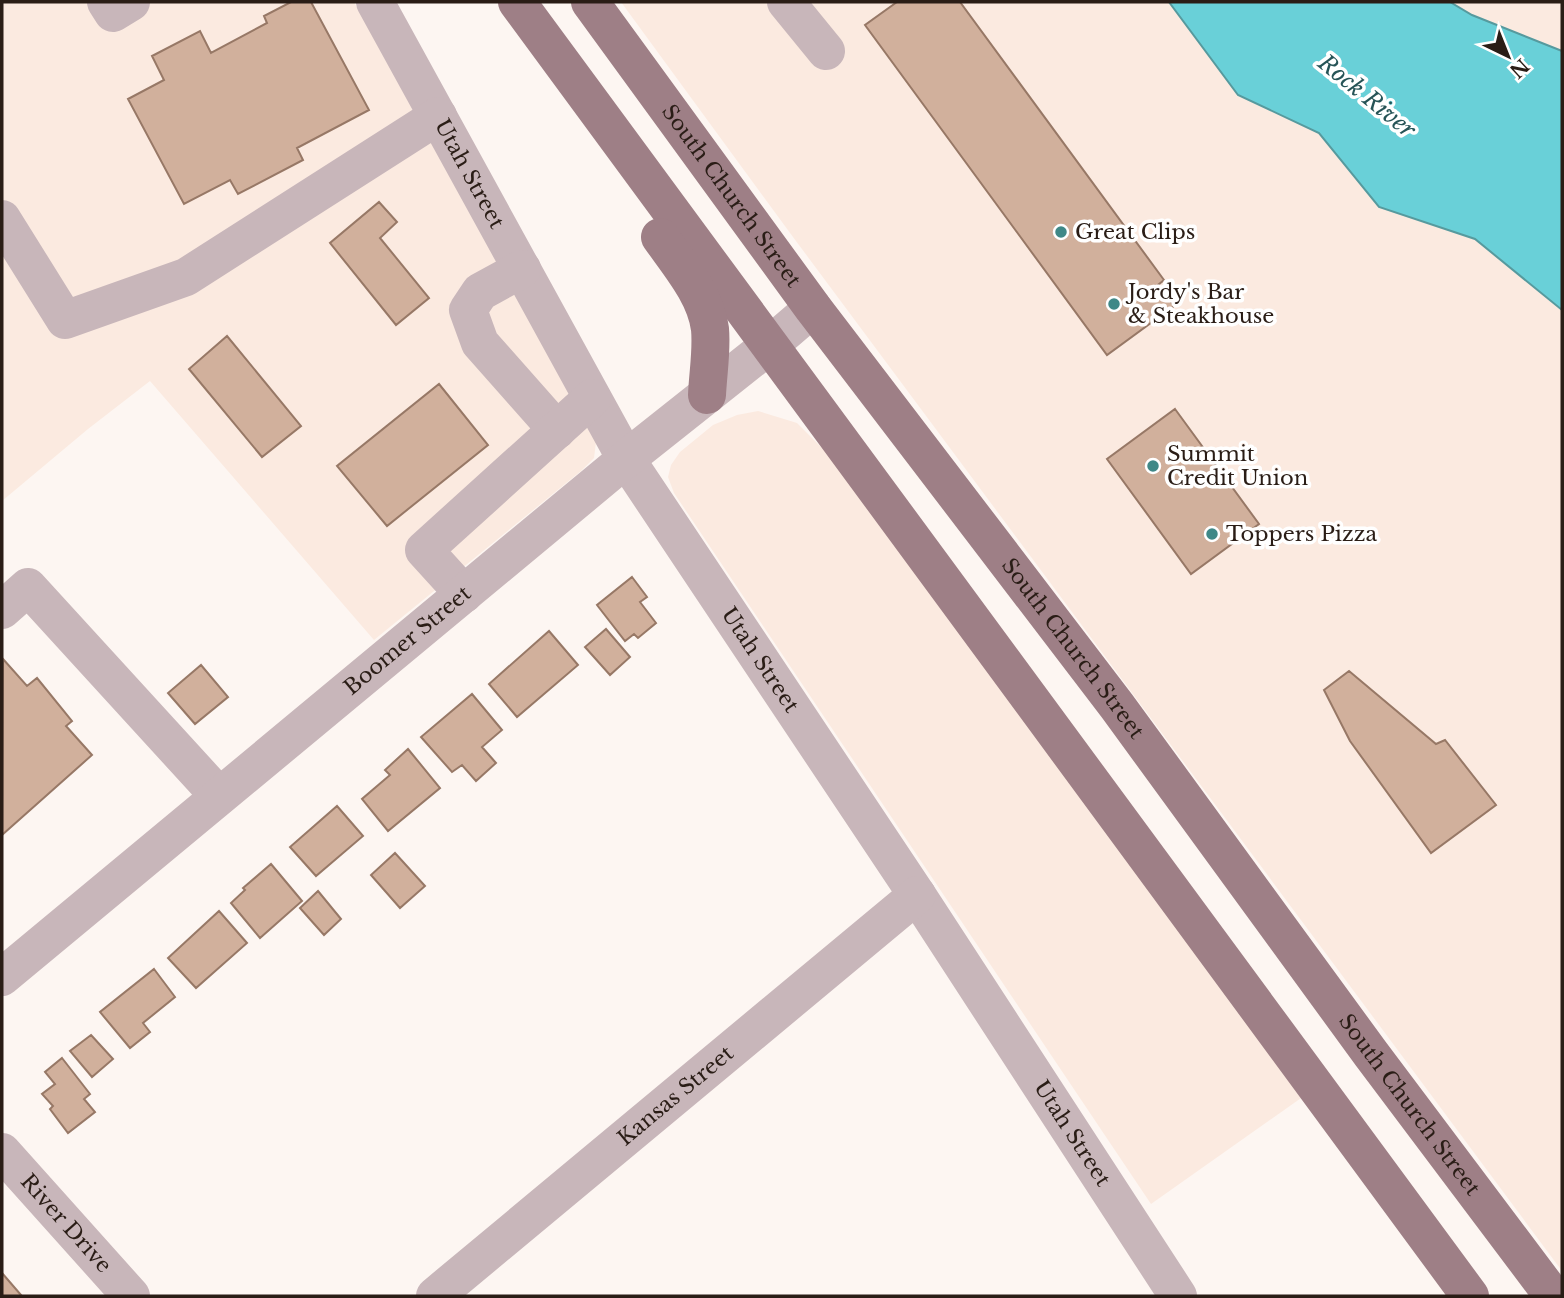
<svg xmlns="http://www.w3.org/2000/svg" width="1564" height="1298" font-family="'Libre Baskerville',serif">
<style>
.built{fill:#fbeae0}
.water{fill:#69d0d8;stroke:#569a9e;stroke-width:2}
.building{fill:#d1b09c;stroke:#977866;stroke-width:2}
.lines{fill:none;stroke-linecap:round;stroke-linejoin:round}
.minor{stroke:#c8b6ba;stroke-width:38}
.major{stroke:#9e7f86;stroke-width:38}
.poi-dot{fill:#3f8887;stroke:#fff;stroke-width:2.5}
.labels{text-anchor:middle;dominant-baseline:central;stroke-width:7;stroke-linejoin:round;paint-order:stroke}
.street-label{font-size:21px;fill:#2a1d16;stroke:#fff}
.poi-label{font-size:21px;fill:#2a1d16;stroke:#fff;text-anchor:start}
.water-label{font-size:23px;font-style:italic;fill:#265457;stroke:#fff}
</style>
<rect width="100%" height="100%" fill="#fdf6f2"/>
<path class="built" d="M2,2H354L587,422L596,442L594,458L581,471L374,640L150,381L88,429L2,501Z
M621,2H1169L1238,94L1319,133L1379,207L1475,239L1562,310V1271L793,237Z
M1450,2H1562V51L1472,15Z
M758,411L797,423L826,452L1304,1096L1151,1204L674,493L668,477L671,465L680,452L713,425L737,415Z"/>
<path class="water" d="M1169,2H1450L1472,15L1562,51V310L1475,239L1379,207L1319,133L1238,95Z"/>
<path class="building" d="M291,2H311L369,110L297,148L303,160L238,194L230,180L184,204L128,99L164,80L152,56L200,31L211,53L267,23L264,16Z
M897,2H960L1164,280L1158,285L1174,306L1107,355L865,25Z
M379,202L397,222L380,238L429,298L396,325L330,243Z
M227,336L301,426L262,457L189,369Z
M439,384L488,445L387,526L337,466Z
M1175,409L1259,524L1191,574L1107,459Z
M632,577L647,597L640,602L656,623L638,638L634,634L625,641L597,605Z
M606,629L630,657L610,675L585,647Z
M549,631L578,665L517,717L489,684Z
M3,659L27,686L37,678L72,721L66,726L92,755L2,835Z
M201,665L228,697L195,724L168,693Z
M1349,671L1436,744L1445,740L1496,805L1431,853L1350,741L1324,690Z
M472,694L502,730L482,747L496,763L476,781L462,765L452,772L421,737Z
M408,749L440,788L388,831L362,799L390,775L385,770Z
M337,806L363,836L316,876L290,847Z
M395,853L425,886L400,908L371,875Z
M271,864L302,901L260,938L231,903L245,890L243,888Z
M318,891L341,919L324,935L300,908Z
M219,911L247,943L196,988L168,958Z
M154,969L175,997L143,1023L150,1032L130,1048L100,1012Z
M91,1035L113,1059L92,1077L70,1051Z
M62,1058L90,1094L84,1099L95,1112L68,1133L50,1109L53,1106L42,1094L55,1084L45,1072Z
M2,1273L21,1295L20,1296H2Z"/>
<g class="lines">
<g class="minor">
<path d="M106,2L113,13L131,2"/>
<path id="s1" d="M375,2L626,459L917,895L1178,1296"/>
<path d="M786,2L826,51"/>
<path d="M2,219L65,320L186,277L438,116"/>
<path d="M522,269L480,292L468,310L480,343L557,430"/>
<path d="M464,594L424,550L592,398"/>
<path d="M2,610L28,587L219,796"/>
<path id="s2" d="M2,977L626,459L771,344L813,308"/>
<path id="s3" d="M2,1152L131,1296"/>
<path id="s4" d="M435,1296L917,895"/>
</g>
<g class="major">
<path d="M517,2L1470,1296"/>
<path id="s5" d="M590,2L813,308L1117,706L1371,1054L1553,1296"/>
<path d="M660,237C679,264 706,295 710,329C712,350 708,373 707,395"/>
</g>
</g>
<g class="poi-dot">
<circle cx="1061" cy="232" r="7"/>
<circle cx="1114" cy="304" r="7"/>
<circle cx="1153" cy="466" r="7"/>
<circle cx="1212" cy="534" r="7"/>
</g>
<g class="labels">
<g class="street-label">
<text stroke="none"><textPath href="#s1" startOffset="196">Utah Street</textPath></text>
<text stroke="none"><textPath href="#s5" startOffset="240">South Church Street</textPath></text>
<text stroke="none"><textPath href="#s2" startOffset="527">Boomer Street</textPath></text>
<text stroke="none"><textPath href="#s5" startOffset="807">South Church Street</textPath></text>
<text stroke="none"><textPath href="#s1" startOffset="763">Utah Street</textPath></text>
<text stroke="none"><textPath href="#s4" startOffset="313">Kansas Street</textPath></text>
<text stroke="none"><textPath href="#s5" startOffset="1374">South Church Street</textPath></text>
<text stroke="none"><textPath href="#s1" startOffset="1330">Utah Street</textPath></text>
<text stroke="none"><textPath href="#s3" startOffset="96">River Drive</textPath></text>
</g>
<g class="poi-label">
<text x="1075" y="232">Great Clips</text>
<text x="1128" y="292">Jordy's Bar<tspan x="1128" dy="24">&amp; Steakhouse</tspan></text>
<text x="1167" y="454">Summit<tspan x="1167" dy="24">Credit Union</tspan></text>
<text x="1226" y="534">Toppers Pizza</text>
</g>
<g class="water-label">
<text transform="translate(1367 96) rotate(39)">Rock River</text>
</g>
</g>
<rect width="1564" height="1298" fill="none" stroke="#2a1d16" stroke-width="7"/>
<g transform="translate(1508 56) rotate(137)" stroke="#ffffff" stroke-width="5" paint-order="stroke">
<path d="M0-5L12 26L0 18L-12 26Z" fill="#2a1d16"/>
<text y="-10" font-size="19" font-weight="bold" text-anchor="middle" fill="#2a1d16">N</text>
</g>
</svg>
